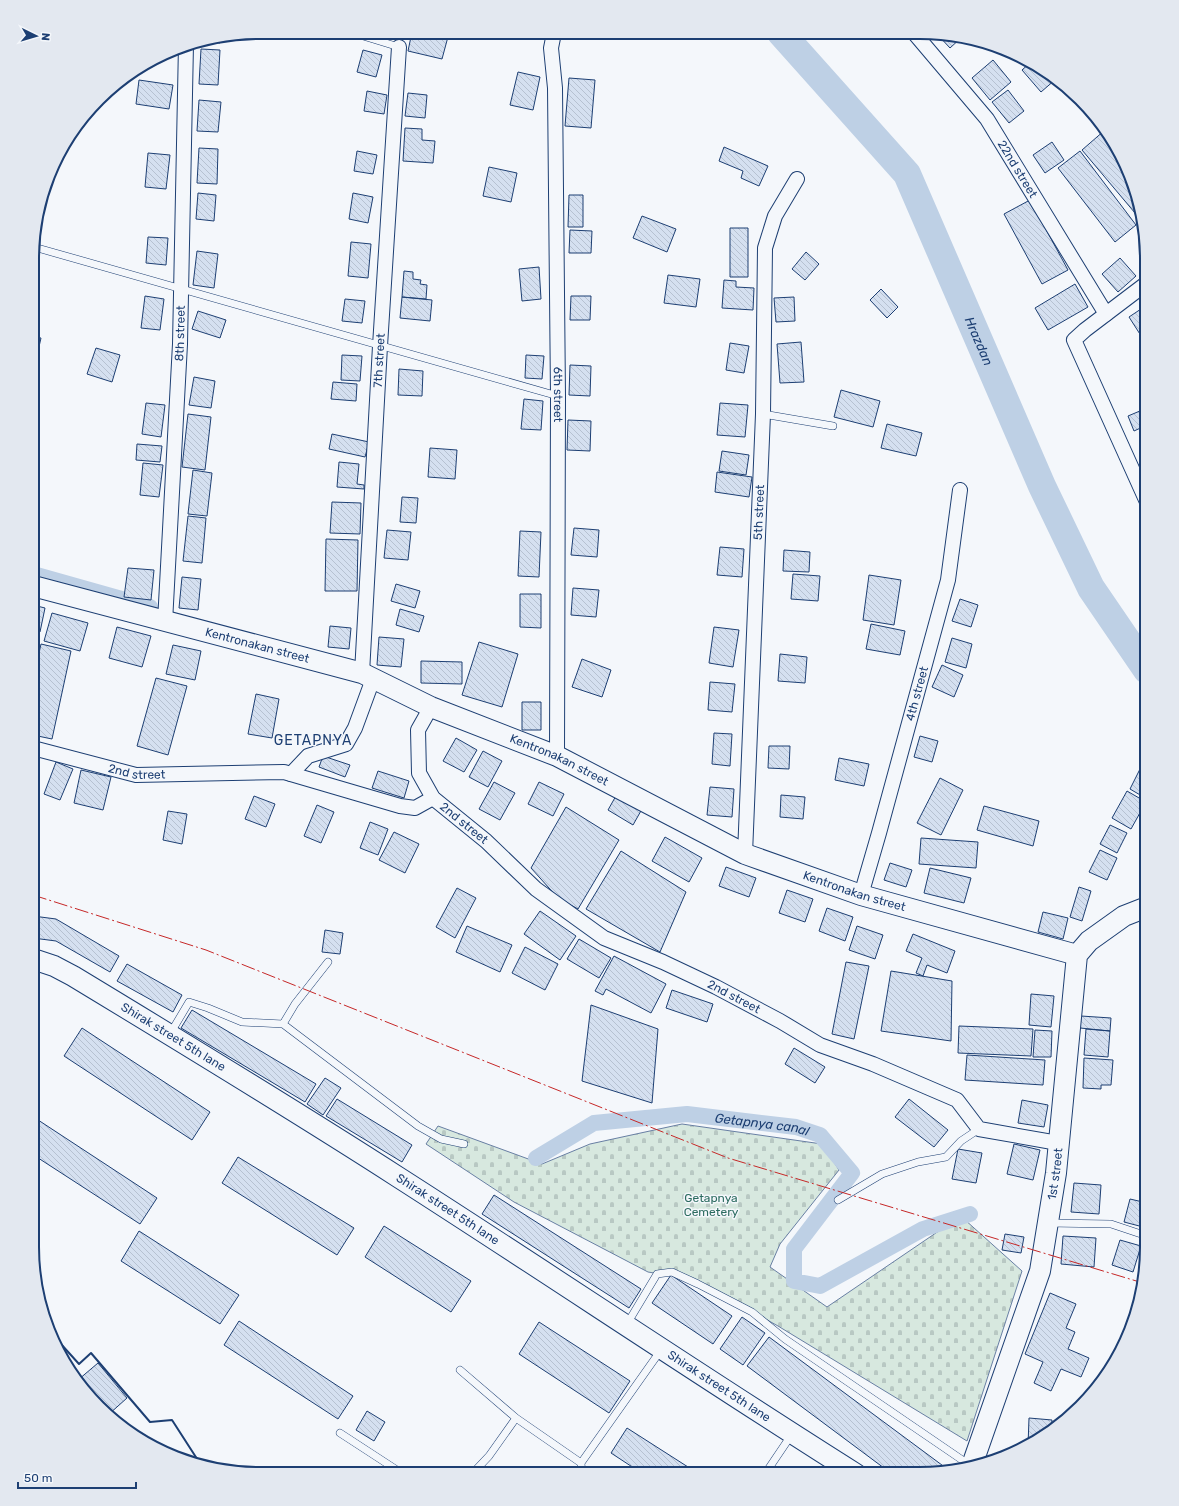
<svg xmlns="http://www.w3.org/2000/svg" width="1179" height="1506" font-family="Rubik,sans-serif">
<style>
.cemetery{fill:url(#cemetery-stones);stroke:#687fa3}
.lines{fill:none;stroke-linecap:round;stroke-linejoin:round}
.canal{stroke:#bed0e5;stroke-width:16}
.river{stroke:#bed0e5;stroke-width:28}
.building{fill:url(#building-back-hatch);stroke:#1d3f73}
.lane-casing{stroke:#1d3f73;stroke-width:8}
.street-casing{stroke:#1d3f73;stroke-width:16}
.secondary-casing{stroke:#1d3f73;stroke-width:22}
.lane{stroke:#f4f7fb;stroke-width:7}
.street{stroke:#f4f7fb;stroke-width:14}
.secondary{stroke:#f4f7fb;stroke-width:20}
.wall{stroke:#1d3f73;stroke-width:2}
.power{stroke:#c62828;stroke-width:1;stroke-dasharray:14 3 2 3;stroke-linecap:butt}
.labels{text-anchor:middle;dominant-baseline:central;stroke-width:3;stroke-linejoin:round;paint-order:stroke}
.street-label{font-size:12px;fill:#1d3f73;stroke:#f4f7fb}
.park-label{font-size:12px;fill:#2c6c60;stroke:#f4f7fb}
.water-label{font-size:13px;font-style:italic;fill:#1d3f73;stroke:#f4f7fb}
.quarter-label{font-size:14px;letter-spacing:1px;fill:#1d3f73;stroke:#f4f7fb}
.rim{fill:none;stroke:#1d3f73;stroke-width:2}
</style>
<defs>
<pattern id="cemetery-stones" width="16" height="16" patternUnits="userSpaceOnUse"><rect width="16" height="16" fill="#d7e8df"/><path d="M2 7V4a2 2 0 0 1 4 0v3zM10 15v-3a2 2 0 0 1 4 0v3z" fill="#b8c8c3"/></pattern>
<pattern id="building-back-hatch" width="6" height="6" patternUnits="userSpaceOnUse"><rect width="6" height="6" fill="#d5e0f0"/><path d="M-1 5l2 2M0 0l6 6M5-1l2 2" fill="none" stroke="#b6c1d1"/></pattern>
</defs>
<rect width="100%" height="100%" fill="#f4f7fb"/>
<path class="cemetery" d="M682,1124L822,1144L839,1170L780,1244L770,1267L827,1307L952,1222L964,1219L1022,1271L967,1441L778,1326L696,1280L648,1272L514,1202L426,1144L438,1126L542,1164L590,1144Z"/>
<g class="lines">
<g class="canal">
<path d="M33,574L150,607"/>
<path id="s1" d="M536,1158L594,1123L687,1114L796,1127L820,1135L852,1173L794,1249V1281L820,1286L923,1229L970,1214"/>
</g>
<path class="river" id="s2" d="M781,33L907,174L1042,486L1091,588L1147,670"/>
</g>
<path class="building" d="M412,32L449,33L442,59L408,51Z
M937,34H950L962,37L950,48Z
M221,38L220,43L208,41Z
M201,49L220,50L218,85L199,84Z
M363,50L382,55L376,77L357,72Z
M993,60L1011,82L990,100L972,78Z
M1031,62L1046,70L1056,79L1041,92L1022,70Z
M518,72L540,77L533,110L510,105Z
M569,78L595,80L591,128L565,126Z
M139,80L173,85L169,109L136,104Z
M1008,90L1024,111L1009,123L992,102Z
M367,91L387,95L384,114L364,111Z
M408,93L427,95L425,118L405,116Z
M199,100L221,102L218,132L197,131Z
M405,128L422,129V140L435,141L433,163L403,161Z
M1105,130L1117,146L1139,200L1140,209L1135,213L1082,150Z
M1052,142L1064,160L1045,173L1033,155Z
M724,147L768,166L759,186L741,178L743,171L719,161Z
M199,148L218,149L217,184L197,183Z
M357,151L377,155L373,174L354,171Z
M1080,151L1136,225L1115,242L1058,168Z
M148,153L170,155L166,189L145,187Z
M489,167L517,173L511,202L483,196Z
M198,193L216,195L214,221L196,219Z
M353,193L373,197L368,223L349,219Z
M569,195H583V227H568Z
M1030,200L1068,270L1042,284L1004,214Z
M642,216L676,229L667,252L633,238Z
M730,228H748V277H730Z
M570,230L592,231L591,253H569Z
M148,237L168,238L166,265L146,263Z
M351,242L371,244L368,278L348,276Z
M197,251L218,254L214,288L193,285Z
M806,252L819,264L805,280L792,269Z
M1120,258L1136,276L1118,292L1102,274Z
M539,267L541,299L522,301L519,269Z
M404,271L413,272V279L421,280L420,284L427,285L426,299L402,297Z
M668,275L700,279L696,307L664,303Z
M724,280L736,281V287L754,288L753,310L722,308Z
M1075,284L1088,307L1048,330L1035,308Z
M881,289L898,307L887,318L870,300Z
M145,296L164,299L160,330L141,328Z
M571,296H591L590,320H570Z
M402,297L432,300L430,321L400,318Z
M794,297L795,321L776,322L774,298Z
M345,299L365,301L362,323L342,321Z
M1144,307L1147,311V340L1145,342L1129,317Z
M198,311L226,320L220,338L192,329Z
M34,337L41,338L36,360L34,359Z
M801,342L804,382L780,383L777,344Z
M730,343L749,346L744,373L726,370Z
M96,348L120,355L112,382L87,374Z
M342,355L362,356L360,381L341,380Z
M526,355L544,356L542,379L525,378Z
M570,365L591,366L590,396L569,395Z
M399,369L423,371L422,396L398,395Z
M194,377L215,381L211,408L189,405Z
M333,382L357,384L356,401L331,399Z
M841,390L880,401L873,427L834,417Z
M524,399L543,401L541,430L521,429Z
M146,403L165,405L161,437L142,434Z
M720,403L748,405L745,437L717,435Z
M1147,408V425L1134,431L1128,416Z
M188,414L211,417L205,470L182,467Z
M568,420L591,421L590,451L567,450Z
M887,424L922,433L916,456L881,448Z
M332,434L369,442L365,457L329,449Z
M137,444L162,446L160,462L136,460Z
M430,448L457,450L455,479L428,477Z
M722,451L749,455L746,475L719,471Z
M339,462L359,464L357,484L364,485V489L337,487Z
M143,463L163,465L159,497L140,495Z
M193,470L212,473L207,516L188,514Z
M717,472L752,477L749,497L715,492Z
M402,497L418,498L416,523L400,522Z
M332,502L361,503L360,534L330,533Z
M188,516L206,518L202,563L183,561Z
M574,528L599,530L597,557L571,555Z
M387,530L411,532L408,560L384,558Z
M520,531L541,532L539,577L518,576Z
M326,539L358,540L357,591H325Z
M720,547L744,549L742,577L717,575Z
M784,550L810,552L809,572L783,571Z
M128,568L154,570L151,600L124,597Z
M793,574L820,576L818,601L791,599Z
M869,575L901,580L894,625L863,620Z
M182,577L201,579L198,610L179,608Z
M396,584L420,591L415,608L391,601Z
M573,588L599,590L596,617L571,615Z
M520,594H541V628L520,627Z
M960,599L978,605L971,627L952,621Z
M33,605L45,608L40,632L33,631Z
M400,609L424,616L419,632L396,625Z
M52,613L88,623L80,651L44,641Z
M871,624L905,631L900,655L866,649Z
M330,626L351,628L349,649L328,647Z
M117,627L151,636L142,667L109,658Z
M714,627L739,630L733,667L709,663Z
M379,637L404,639L401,667L377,665Z
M952,638L972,644L966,668L945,662Z
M479,642L518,654L502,707L462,695Z
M41,644L71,651L52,739L33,735V681Z
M173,645L201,651L195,680L166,674Z
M780,654L807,657L805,683L778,681Z
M582,659L611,670L602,697L572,687Z
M421,661L462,662V684L421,683Z
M942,665L963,675L954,697L932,687Z
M156,678L187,686L168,755L137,746Z
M710,682L735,684L732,712L708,710Z
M256,694L279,699L272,738L248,734Z
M522,702H541V730H522Z
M714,733L732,734L730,766L712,764Z
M920,736L938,741L932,762L914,757Z
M456,738L477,750L464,772L443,761Z
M769,746H790L789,769L768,768Z
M483,751L502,761L488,787L469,777Z
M323,756L350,765L345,777L319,767Z
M839,758L869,764L864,786L835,780Z
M56,762L73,769L60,800L44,794Z
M1140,769L1147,773V799L1130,789Z
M81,770L111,777L103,810L74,803Z
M378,771L409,781L404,798L372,788Z
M940,778L963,790L941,835L917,823Z
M494,782L515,793L500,820L479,809Z
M539,782L564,794L553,816L528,804Z
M710,787L734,789L732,817L707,815Z
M1127,791L1146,802L1131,829L1112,818Z
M617,794L642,809L633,825L608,810Z
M781,795L805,797L803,819L780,817Z
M254,796L275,804L266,827L245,819Z
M317,805L334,812L321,843L304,836Z
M984,806L1039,821L1033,846L977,830Z
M566,807L619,840L578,909L558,898L531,868Z
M168,811L187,814L182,844L163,840Z
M370,822L388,829L378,855L360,848Z
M1110,825L1127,833L1117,853L1100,844Z
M394,832L419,844L405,873L379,860Z
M665,837L702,858L689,882L652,861Z
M921,838L978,842L976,868L919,864Z
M1100,850L1117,858L1107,880L1089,872Z
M621,851L686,892L660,952L586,909Z
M890,863L912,870L906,887L884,880Z
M726,867L756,878L749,897L719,886Z
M930,868L971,878L964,903L924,893Z
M1079,887L1091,891L1082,921L1070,917Z
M457,888L476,898L455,938L436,927Z
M787,890L813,899L805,922L779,913Z
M827,908L853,917L845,941L819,931Z
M540,911L576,936L560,960L524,934Z
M1043,912L1068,918L1063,939L1038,932Z
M33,916L56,919L119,956L110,972L56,941L33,938Z
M467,926L512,945L500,972L456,952Z
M857,926L883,935L875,959L849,950Z
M325,930L343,933L340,954L322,952Z
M913,934L955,951L947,973L927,965L923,976L916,973L922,958L906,951Z
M579,939L611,958L599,978L567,959Z
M525,947L558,964L545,990L512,973Z
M614,956L666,984L651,1013L606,989L603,995L595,991Z
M846,962L869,966L854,1039L832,1034Z
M127,964L182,995L173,1012L117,981Z
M891,971L952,981L951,1041L881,1031Z
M672,990L713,1004L707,1022L666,1008Z
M1031,994L1054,996L1051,1027L1029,1025Z
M591,1005L658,1029L652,1103L582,1081Z
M192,1010L316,1084L305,1102L181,1028Z
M1081,1016L1111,1018L1110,1031L1080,1028Z
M959,1026L1033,1029L1031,1056L958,1053Z
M82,1028L210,1112L192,1140L64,1056Z
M1086,1029L1110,1031L1108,1057L1084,1055Z
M1035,1030L1052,1031L1051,1057H1033Z
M794,1048L825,1067L815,1083L785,1064Z
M967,1055L1045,1060L1043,1085L965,1080Z
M1084,1058L1113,1060L1111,1085H1101V1089L1083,1088Z
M325,1078L341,1088L323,1115L307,1104Z
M337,1099L412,1145L402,1162L326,1116Z
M909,1099L948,1130L934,1147L895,1117Z
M1022,1100L1048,1105L1044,1127L1018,1123Z
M32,1116L157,1198L140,1224L32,1154Z
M1014,1144L1040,1150L1033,1180L1007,1174Z
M958,1149L982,1153L976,1183L952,1179Z
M238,1157L354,1228L337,1255L222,1183Z
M1074,1183L1101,1185L1099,1214L1071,1212Z
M494,1195L641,1289L629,1308L482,1214Z
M1130,1199L1147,1203V1228L1124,1222Z
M384,1226L471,1281L451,1312L365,1257Z
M139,1231L239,1295L220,1324L121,1261Z
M1005,1234L1024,1237L1021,1253L1002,1250Z
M1063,1236L1096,1238L1094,1267L1061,1264Z
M1120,1240L1141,1246L1133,1272L1112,1265Z
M671,1275L732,1316L713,1344L652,1303Z
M1050,1293L1076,1304L1066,1328L1075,1332L1068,1349L1089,1358L1081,1377L1061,1369L1051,1391L1034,1383L1043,1362L1025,1354Z
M742,1317L765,1333L743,1365L720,1349Z
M239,1321L353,1396L338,1419L224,1345Z
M539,1322L630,1381L609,1413L519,1354Z
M769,1337L950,1471L934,1474H892L747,1366Z
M98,1363L127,1398L108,1415L98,1407L78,1380Z
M367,1411L385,1422L374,1441L356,1430Z
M1029,1418L1052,1420L1051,1430L1033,1444L1028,1446Z
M627,1428L699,1474H643L611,1453Z"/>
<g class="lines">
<g class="lane-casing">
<path id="lane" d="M350,32L399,47
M34,247L558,396
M763,414L833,426
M283,1024L295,1004L328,962
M170,1034L189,1002L208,1008L242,1022L283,1024L418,1126L441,1139L464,1144
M838,1200L882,1174L918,1162L946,1157L961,1141L979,1129
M1049,1223L1111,1224L1147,1236
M627,1324L657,1274L672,1272L698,1284L752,1312L785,1339L971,1466
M460,1370L516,1418
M340,1433L403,1474
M581,1463L661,1350
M472,1474L489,1456L516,1418L581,1463L582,1474
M765,1474L792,1434"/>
</g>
<g class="street-casing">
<g id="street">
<path id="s3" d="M554,33L551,48L555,88L558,396L557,756"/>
<path id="s4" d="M915,34L987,119L1106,314"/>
<path d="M1147,502L1074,340L1085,330L1147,283"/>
<path id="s5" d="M165,622L180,344L186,44"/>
<path id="s6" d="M362,673L380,346L399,47"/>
<path id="s7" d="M431,707L418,730L419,773L433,798L486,841L536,889L604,938L663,962L716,987L780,1021L820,1045L873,1064L957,1100L979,1129L1058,1143"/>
<path id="s8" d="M33,748L136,775L284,772L400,806L415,808L433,798"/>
<path d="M291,774L308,756L346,744L355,728L373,679"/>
<path id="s9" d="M745,854L763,414L765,248L775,216L797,179"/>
<path id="s10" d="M861,895L879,833L948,580L960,490"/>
</g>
</g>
<g class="secondary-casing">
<g id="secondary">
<path id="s11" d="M33,586L362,673L431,707L557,756L745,854L861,895L1077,955"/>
<path id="s12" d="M33,959L54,966L73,976C182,1042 291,1108 398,1177C551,1275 702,1377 856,1474"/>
<path id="s13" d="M971,1468L1040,1271L1056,1173L1077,955L1089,941L1124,916L1147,907"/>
</g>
</g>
<use href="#lane" class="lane"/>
<use href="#street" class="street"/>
<use href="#secondary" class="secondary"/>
<path class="wall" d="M51,1333L79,1364L91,1353L150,1422L172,1420L201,1465"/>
<path class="power" d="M33,895L206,950L728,1158L1143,1283"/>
</g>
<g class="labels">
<g class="street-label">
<text stroke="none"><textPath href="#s4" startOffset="170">22nd street</textPath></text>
<text stroke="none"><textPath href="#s5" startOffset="289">8th street</textPath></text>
<text stroke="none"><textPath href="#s6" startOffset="313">7th street</textPath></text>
<text stroke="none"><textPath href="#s3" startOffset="362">6th street</textPath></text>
<text stroke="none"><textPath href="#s9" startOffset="342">5th street</textPath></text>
<text stroke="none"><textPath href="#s11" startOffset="232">Kentronakan street</textPath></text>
<text stroke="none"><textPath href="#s10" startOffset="209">4th street</textPath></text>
<text stroke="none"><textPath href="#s11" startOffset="556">Kentronakan street</textPath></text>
<text stroke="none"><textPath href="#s8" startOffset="107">2nd street</textPath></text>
<text stroke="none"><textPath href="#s7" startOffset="138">2nd street</textPath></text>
<text stroke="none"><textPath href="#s11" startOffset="880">Kentronakan street</textPath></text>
<text stroke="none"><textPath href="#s7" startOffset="462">2nd street</textPath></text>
<text stroke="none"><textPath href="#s12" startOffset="161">Shirak street 5th lane</textPath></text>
<text stroke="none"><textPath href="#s13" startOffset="307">1st street</textPath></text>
<text stroke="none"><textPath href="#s12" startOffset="485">Shirak street 5th lane</textPath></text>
<text stroke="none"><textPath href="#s12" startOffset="809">Shirak street 5th lane</textPath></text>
</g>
<g class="park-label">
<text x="711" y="1198">Getapnya<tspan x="711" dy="14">Cemetery</tspan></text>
</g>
<g class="water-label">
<text stroke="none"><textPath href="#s2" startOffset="371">Hrazdan</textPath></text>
<text stroke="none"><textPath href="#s1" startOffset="237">Getapnya canal</textPath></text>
</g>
<g class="quarter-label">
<text x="313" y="740">GETAPNYA</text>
</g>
</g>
<path d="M0 0H1179V1506H0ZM259 39H920A220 220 0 0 1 1140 259V1247A220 220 0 0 1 920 1467H259A220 220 0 0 1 39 1247V259A220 220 0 0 1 259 39Z" fill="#e3e8f0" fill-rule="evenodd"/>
<path class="rim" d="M259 39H920A220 220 0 0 1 1140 259V1247A220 220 0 0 1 920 1467H259A220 220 0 0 1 39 1247V259A220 220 0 0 1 259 39Z"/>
<g transform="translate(36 36) rotate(95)" stroke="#f4f7fb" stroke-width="3" paint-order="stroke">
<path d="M0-3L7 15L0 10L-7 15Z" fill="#1d3f73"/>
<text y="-6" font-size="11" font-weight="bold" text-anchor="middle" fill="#1d3f73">N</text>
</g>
<path d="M18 1482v6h118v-6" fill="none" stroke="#1d3f73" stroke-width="2"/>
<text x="24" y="1482" font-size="12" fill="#1d3f73" stroke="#f4f7fb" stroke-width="3" paint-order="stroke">50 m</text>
</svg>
